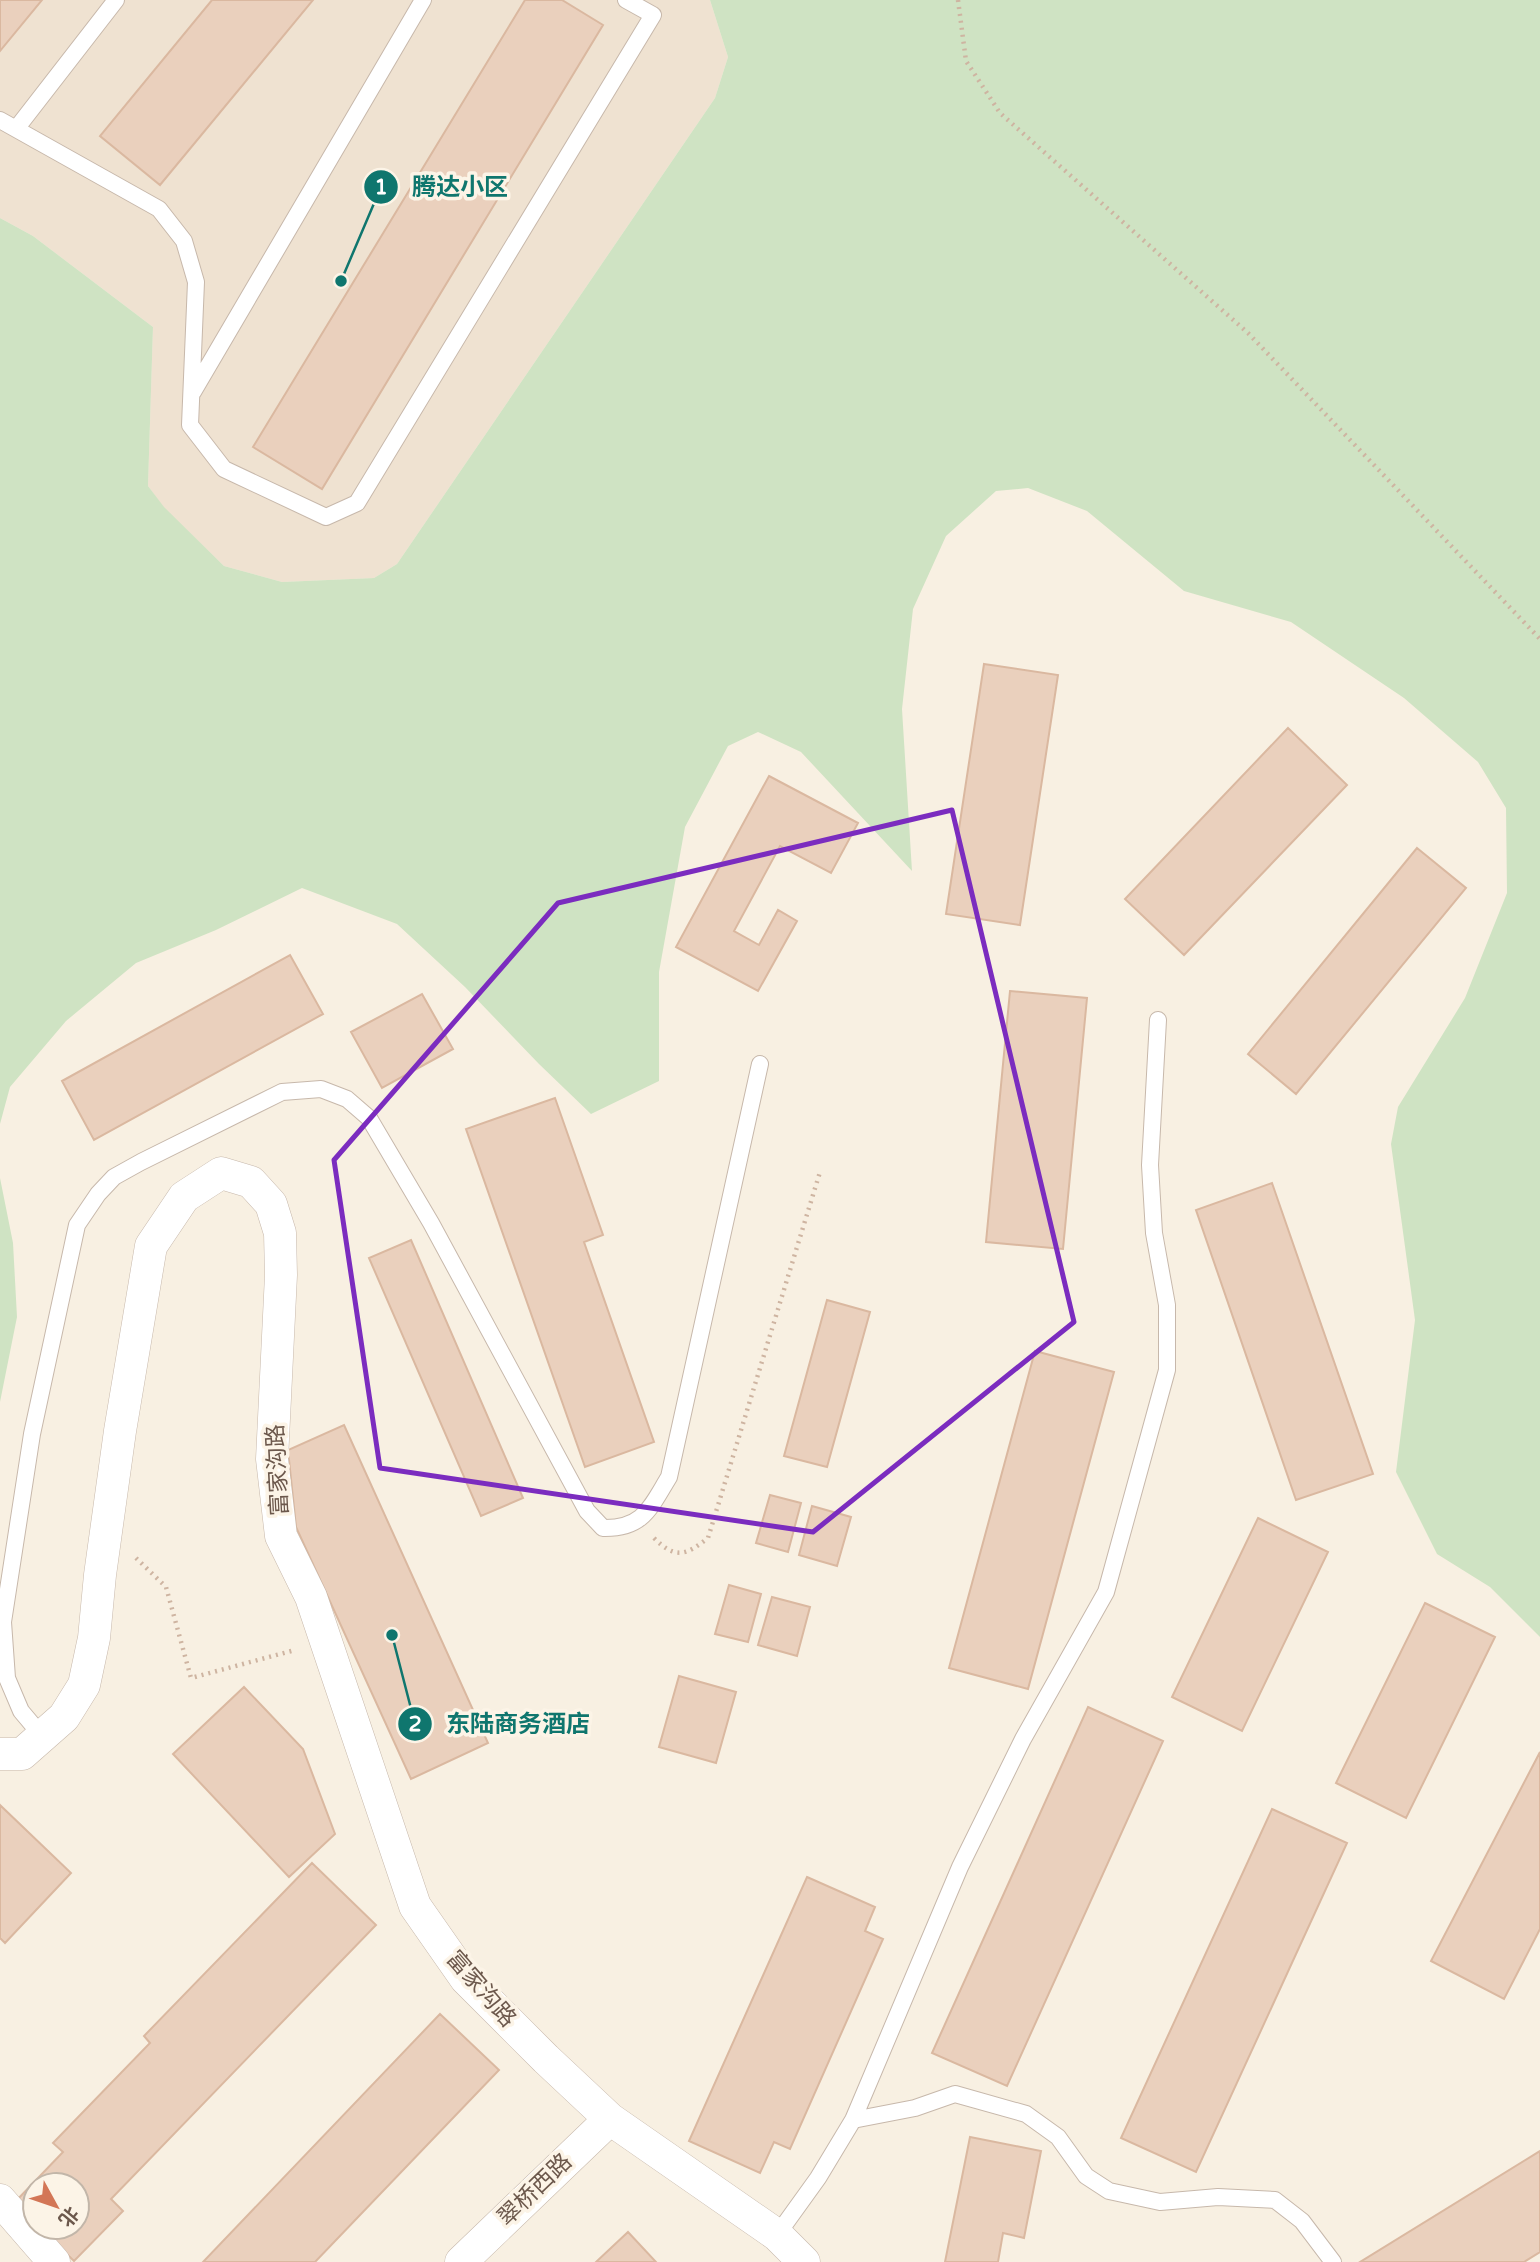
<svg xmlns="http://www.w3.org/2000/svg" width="1540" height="2262" font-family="'Varela Round','Noto Sans SC',sans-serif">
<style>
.residential{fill:#efe2d1}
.green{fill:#cfe3c3}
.building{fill:#ead0bd;stroke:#dab8a0;stroke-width:2}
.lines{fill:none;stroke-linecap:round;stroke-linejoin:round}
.lane-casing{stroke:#c7b8ab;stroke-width:18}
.street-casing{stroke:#c7b8ab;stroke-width:33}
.path{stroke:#ceb4a1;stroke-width:4.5;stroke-dasharray:2 5;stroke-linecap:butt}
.lane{stroke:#fff;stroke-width:16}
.street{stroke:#fff;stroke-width:32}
.marked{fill:none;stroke:#7b2cbf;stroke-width:5;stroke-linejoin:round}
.labels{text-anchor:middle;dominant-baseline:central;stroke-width:7;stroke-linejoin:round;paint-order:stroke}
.street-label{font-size:23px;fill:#6c584c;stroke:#fcf4e7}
.leader{fill:none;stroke:#0f766e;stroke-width:2.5}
.callout-dot{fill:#0f766e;stroke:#fcf4e7;stroke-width:2.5}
.mark-label{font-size:21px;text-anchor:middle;font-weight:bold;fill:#fff}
.callout-label{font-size:24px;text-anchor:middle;font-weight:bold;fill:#0f766e;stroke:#fcf4e7;stroke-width:7;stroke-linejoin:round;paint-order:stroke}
</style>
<rect width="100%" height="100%" fill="#f8f0e2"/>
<path class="residential" d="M0,0H710L728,57L715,98L397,564L374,578L282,582L224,566L163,507L148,486L153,327L33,236L0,218Z"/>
<path class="green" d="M710,0H1540V1637L1490,1587L1437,1554L1396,1472L1415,1320L1391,1144L1398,1107L1465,998L1507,893L1506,808L1478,762L1404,698L1291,622L1184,591L1087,511L1028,488L996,491L946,536L913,609L902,709L912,871L801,752L758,732L728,746L685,827L659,972V1081L591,1114L539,1064L465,987L397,924L302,888L216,930L136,963L66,1021L10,1087L0,1124V218L33,236L153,327L148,486L164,507L224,566L282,582L374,578L397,564L715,98L728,57Z
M0,1178L13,1243L17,1317L0,1402Z"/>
<path class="building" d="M0,0H42L0,51Z
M212,0H313L160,185L100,136Z
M525,0H562L603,25L322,489L253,447Z
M984,664L1058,675L1020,925L946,914Z
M1288,728L1347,785L1184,955L1125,899Z
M769,776L858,823L831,873L780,846L734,931L759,945L778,910L797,921L758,991L676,947Z
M1417,848L1466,888L1296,1094L1248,1054Z
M290,955L323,1014L94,1140L62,1081Z
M1010,991L1087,998L1063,1249L986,1242Z
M422,994L453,1049L382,1088L351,1032Z
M555,1098L603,1235L584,1242L654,1442L585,1467L466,1129Z
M1272,1183L1373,1474L1296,1500L1196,1210Z
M411,1240L523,1498L481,1516L369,1258Z
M827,1300L870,1312L827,1467L784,1456Z
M1035,1351L1114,1372L1028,1689L949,1668Z
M344,1425L488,1743L411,1779L296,1527L288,1450Z
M770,1495L801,1503L788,1552L756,1543Z
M812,1506L851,1517L837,1566L799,1555Z
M1258,1518L1328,1552L1242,1731L1172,1697Z
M729,1585L761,1594L748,1642L715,1634Z
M772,1597L810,1607L797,1656L758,1645Z
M1425,1603L1495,1637L1406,1818L1336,1783Z
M679,1676L736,1692L716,1763L659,1747Z
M244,1687L303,1749L335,1834L289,1877L173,1754Z
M1088,1707L1163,1741L1007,2086L932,2053Z
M1540,1752V1929L1504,1999L1431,1961Z
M0,1805L71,1873L5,1943L0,1938Z
M1272,1809L1347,1843L1196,2172L1121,2138Z
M312,1863L376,1925L111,2199L123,2211L74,2261L39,2227H77V2185H35V2223L14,2203L63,2152L53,2143L150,2043L144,2036Z
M807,1877L875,1907L865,1931L883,1939L790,2149L774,2142L760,2173L689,2141Z
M440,2014L499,2070L315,2262H203Z
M970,2137L1041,2151L1024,2238L1003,2233L998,2262H945Z
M1540,2151V2252L1524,2262H1360Z
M628,2232L656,2262H596Z"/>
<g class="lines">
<g class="lane-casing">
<path id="lane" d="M0,120L159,209L184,241L196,282L190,425L224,469L326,517L357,503L653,15L626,0
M16,129L116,0
M193,392L423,0
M42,1736L21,1711L7,1678L3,1622L32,1434L77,1225L98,1194L114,1177L141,1162L282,1092L321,1089L347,1099L369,1118L431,1223L587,1511L603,1528C643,1529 650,1508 669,1477L760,1064
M853,2120L915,2108L955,2094L1026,2114L1058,2137L1086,2176L1109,2191L1160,2202L1218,2197L1275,2200L1302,2221L1333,2262
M777,2235L818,2178L853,2120L960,1867L1023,1739L1106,1592L1167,1370V1305L1154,1233L1150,1165L1158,1020"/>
</g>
<g class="street-casing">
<path id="street" d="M0,1754H22L64,1717L84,1685L94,1638L100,1575L120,1431L151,1246L184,1197L221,1173L251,1182L271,1204L280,1233L281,1275L272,1459L281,1536L311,1597L415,1906L466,1979L546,2059L610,2119L777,2235L804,2262
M0,2200L54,2262
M461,2262L610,2119"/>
</g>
<path class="path" d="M958,0L966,61L1000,113L1248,333L1540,639
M654,1538C676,1560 686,1555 708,1538L820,1172
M136,1558L166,1587L191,1678L295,1650"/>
<use href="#lane" class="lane"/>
<use href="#street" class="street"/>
</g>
<path class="marked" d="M952,810L1074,1322L813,1532L380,1468L334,1160L558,903Z"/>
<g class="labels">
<g class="street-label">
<text transform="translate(278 1470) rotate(-93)">富家沟路</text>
<text transform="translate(481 1989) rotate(49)">富家沟路</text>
<text transform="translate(535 2190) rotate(-44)">翠桥西路</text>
</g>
</g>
<path class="leader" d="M341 281L381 187M392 1635L415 1724"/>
<g class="callout-dot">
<circle cx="341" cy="281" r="7"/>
<circle cx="392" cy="1635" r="7"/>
<circle cx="381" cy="187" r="18"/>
<circle cx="415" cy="1724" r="18"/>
</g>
<g class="mark-label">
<text x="381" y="194">1</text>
<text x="415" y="1731">2</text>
</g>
<g class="callout-label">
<text x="460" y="195">腾达小区</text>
<text x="518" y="1732">东陆商务酒店</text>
</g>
<g transform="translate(56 2206) rotate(130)"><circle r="33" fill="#fcf4e7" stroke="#c2b6a9" stroke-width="2"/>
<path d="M0-5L12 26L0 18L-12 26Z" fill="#d37656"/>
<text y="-10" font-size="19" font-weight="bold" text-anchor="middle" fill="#6c584c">北</text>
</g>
</svg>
